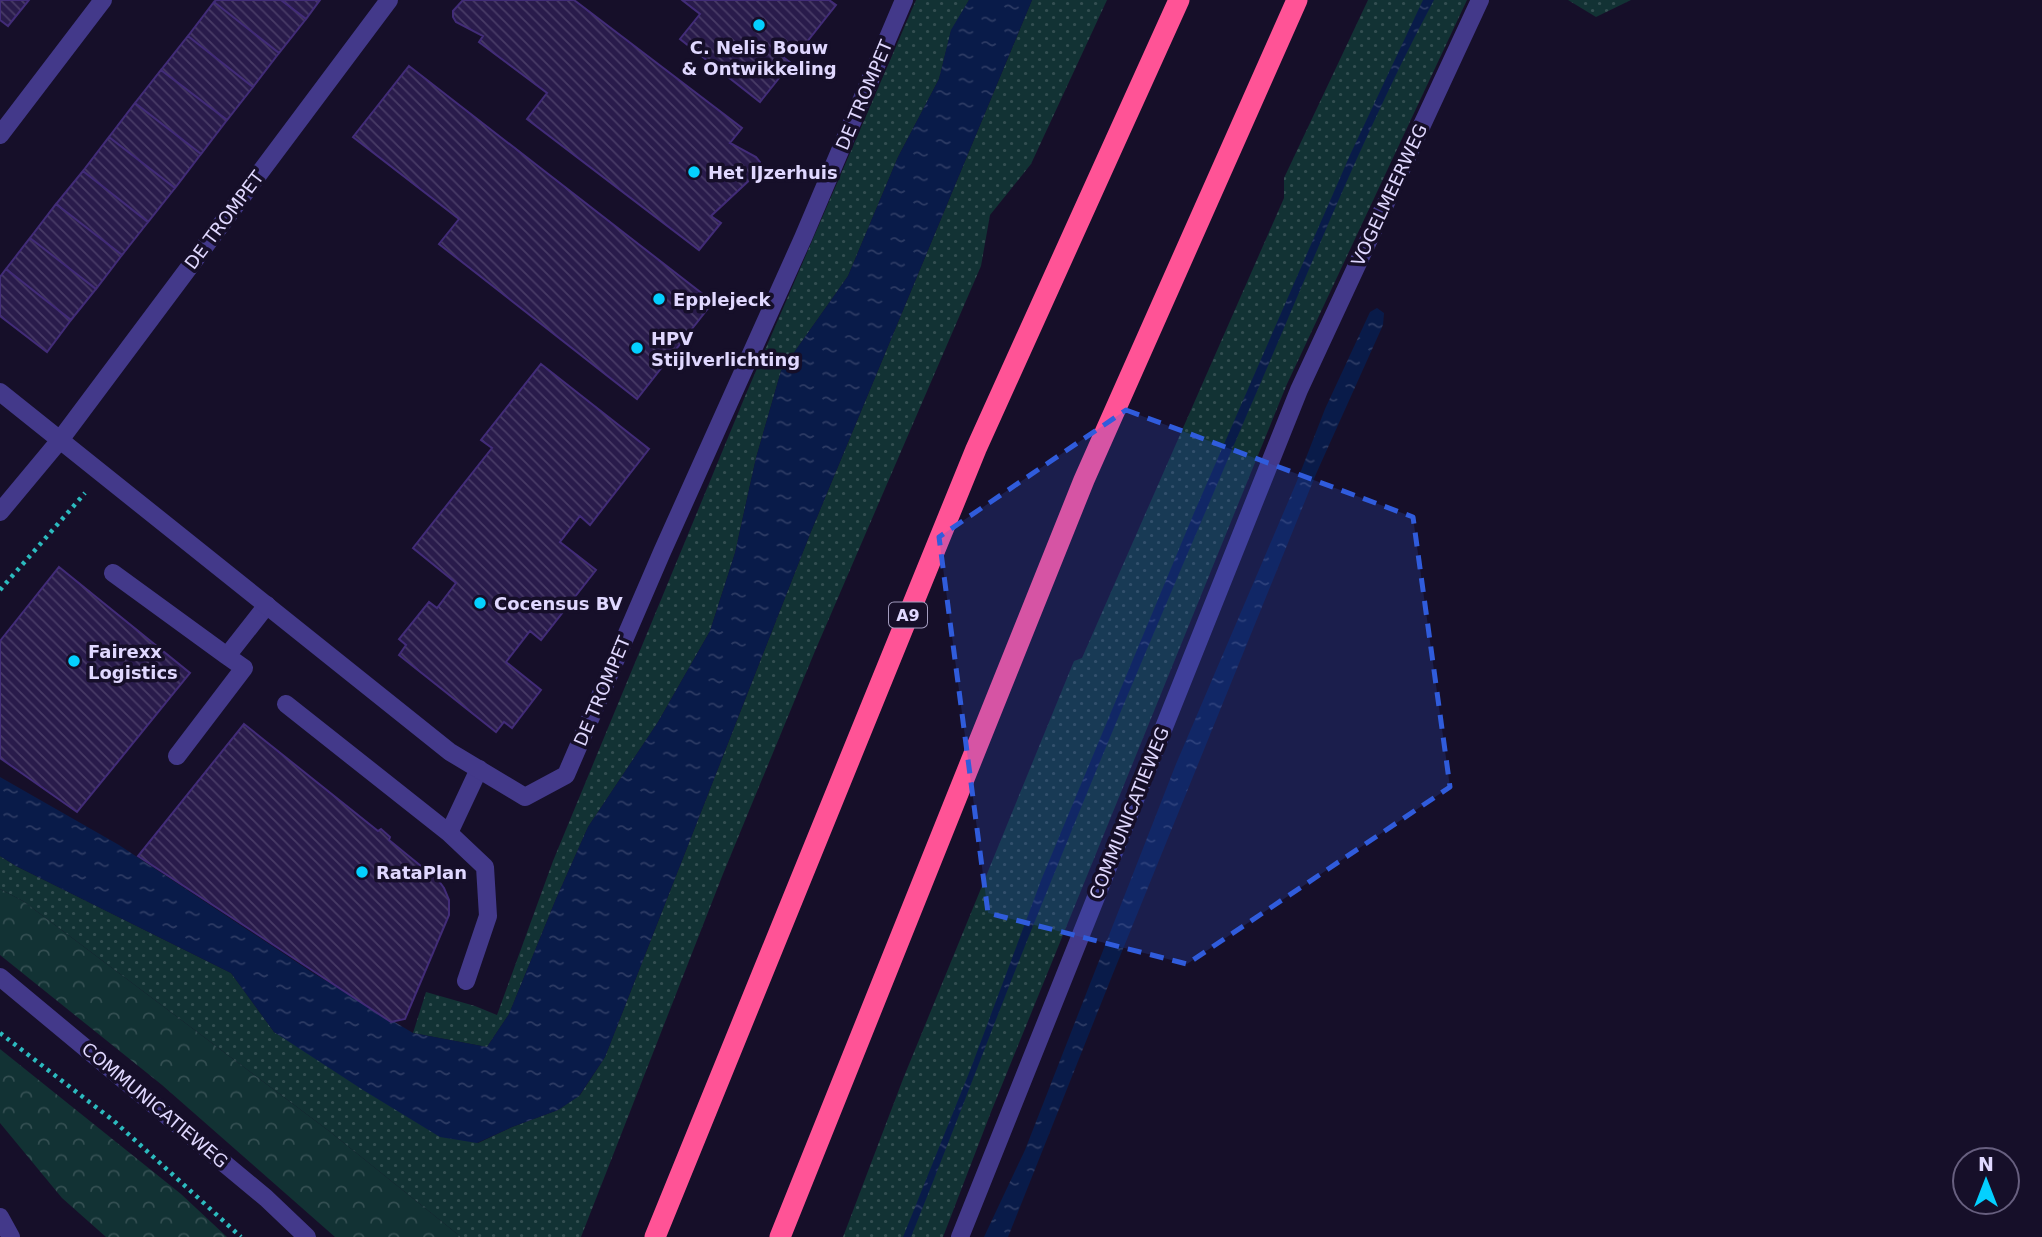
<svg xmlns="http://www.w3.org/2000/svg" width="2042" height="1237" font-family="'DejaVu Sans',sans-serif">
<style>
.grass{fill:url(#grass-dots)}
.forest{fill:url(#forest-crowns)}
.water{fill:url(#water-ripples)}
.building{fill:url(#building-back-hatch);stroke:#422c78;stroke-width:2}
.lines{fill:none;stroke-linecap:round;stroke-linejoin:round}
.path{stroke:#2cbbbf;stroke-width:4.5;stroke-dasharray:3.5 5;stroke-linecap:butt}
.service{stroke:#43398a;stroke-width:18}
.minor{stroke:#43398a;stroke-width:18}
.tertiary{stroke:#43398a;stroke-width:18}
.motorway{stroke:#ff5396;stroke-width:21}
.marked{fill:#305cdc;fill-opacity:0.2;stroke:#305cdc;stroke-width:5;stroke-dasharray:14 9;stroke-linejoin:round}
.poi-dot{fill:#04d0ff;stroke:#160f29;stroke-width:2.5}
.labels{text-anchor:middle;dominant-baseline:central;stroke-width:7;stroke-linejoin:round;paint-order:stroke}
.shield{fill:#160f29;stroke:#a39cbf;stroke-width:2}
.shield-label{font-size:16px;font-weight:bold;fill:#e0d8ff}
.poi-label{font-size:18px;font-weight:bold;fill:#e0d8ff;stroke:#160f29;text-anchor:start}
.street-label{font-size:18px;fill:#e0d8ff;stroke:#160f29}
</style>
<defs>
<pattern id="grass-dots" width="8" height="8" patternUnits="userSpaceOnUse" patternTransform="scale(1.75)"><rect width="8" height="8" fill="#123234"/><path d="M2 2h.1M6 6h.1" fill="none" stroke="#344f52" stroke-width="1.8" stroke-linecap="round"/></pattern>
<pattern id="forest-crowns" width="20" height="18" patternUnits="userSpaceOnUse" patternTransform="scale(1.75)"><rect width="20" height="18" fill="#123234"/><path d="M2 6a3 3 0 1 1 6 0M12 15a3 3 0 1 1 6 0" fill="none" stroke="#344f52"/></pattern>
<pattern id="water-ripples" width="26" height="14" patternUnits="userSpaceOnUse" patternTransform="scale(1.75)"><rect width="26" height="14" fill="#091b49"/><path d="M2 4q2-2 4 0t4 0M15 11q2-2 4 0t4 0" fill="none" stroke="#2d3b64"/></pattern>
<pattern id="building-back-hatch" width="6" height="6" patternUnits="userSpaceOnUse" patternTransform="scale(1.75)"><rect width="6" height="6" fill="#291b4b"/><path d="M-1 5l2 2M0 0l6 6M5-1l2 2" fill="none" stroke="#483b66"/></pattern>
</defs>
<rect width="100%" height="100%" fill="#160f29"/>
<path class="grass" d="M916,0H969L951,31L939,79L898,157L848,276L781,371L756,458L735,553L710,631L658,722L588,827L556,899L509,1014L487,1047L413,1033L426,992L475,1006L497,1015L553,861L746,394Z
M1032,0H1107L1031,164L990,215L981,266L815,651L723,874L581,1237H461L329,1131L23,901L0,889V856L16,866L231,973L274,1032L478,1143L512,1127L558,1110L580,1095L605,1057L810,534Z
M1368,0H1467L1287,384L991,1112L943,1237H843L903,1079L1074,661L1082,658L1284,198V178Z
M1568,0H1631L1596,17Z"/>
<path class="forest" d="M0,889L23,901L329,1131L461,1237H335L162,1085L0,955Z
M0,1049L181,1194L227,1237H106L62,1198L0,1123Z"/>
<path class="water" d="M969,0H1032L810,534L605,1057L579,1096L558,1110L512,1127L477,1143L440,1137L363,1090L274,1032L231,973L16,866L0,856V777L119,845L313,973L413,1033L487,1047L509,1014L556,899L588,827L658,722L710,631L735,553L756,458L781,371L848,276L898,157L939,79L951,30Z
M1423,0H1434C1363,133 1308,274 1248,412C1182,567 1115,722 1052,879C1003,998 959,1118 911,1237H903L971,1068L1042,878L1194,513L1350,155Z
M1377,308L1384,313L1383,325L1316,474L1112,976L1008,1237H984L1025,1150L1176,764L1297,481L1325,409L1370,312Z"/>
<path class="building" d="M0,0H29L8,26L0,20Z
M216,0H281L306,19L279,53L214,2Z
M281,0H320L306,19Z
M463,0H574L742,128L730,143L756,157L760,162V168L757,173L711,216L721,223L699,250L527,119L547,93L479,42L483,36L456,22L453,17V11Z
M682,0H829L836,5L802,48L795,42L783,57L791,63L760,102L680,39L700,14Z
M214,2L279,53L253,87L188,36Z
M188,36L253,87L227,120L161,70Z
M409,66L713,302L637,399L439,244L459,219L353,137Z
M161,70L227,120L201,154L135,103Z
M135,103L201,154L175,188L109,137Z
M109,137L175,188L148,222L83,171Z
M83,171L148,222L122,255L56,204Z
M56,204L122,255L96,289L30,238Z
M30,238L96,289L71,320L6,269Z
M6,269L71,320L47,352L0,316V277Z
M541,364L649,449L590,525L580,516L560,542L596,570L541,640L530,631L506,662L541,690L512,728L504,722L496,732L399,655L406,645L399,639L429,602L437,608L456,583L413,548L492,448L481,440Z
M59,567L190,673L77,812L0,758V641Z
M244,724L378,831L381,829L390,837L389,840L438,880L444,888L449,900V915L405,1019L391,1022L138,856Z"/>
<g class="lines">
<path class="path" d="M0,590L85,493
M0,1033L114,1121L241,1237"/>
<path class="service" d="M113,573L227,656L267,605
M286,704L449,833L485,867L488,916L466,981
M177,756L244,668L227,656
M449,833L479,769"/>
<path class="minor" d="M0,135L103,0
M0,392L450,752L525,797L566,775L662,552L803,238L904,0
M0,512L60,440L389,0
M0,1217L11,1237
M960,1237L1299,390L1480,0"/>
<path class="tertiary" d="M0,977L266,1198L307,1237"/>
<path class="motorway" d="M655,1237L976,449L1179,0
M780,1237L1084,480L1297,0"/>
</g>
<path class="marked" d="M1126,410L1413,517L1450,787L1187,964L988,913L939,537Z"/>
<g class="poi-dot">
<circle cx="759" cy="25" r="7"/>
<circle cx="694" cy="172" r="7"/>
<circle cx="659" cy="299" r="7"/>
<circle cx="637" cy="348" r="7"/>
<circle cx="480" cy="603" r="7"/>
<circle cx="74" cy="661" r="7"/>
<circle cx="362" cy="872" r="7"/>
</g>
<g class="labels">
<rect class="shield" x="889" y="602.5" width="38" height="25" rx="5"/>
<g class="shield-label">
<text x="908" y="615">A9</text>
</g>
<g class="poi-label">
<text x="759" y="47" text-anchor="middle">C. Nelis Bouw<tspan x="759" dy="21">&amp; Ontwikkeling</tspan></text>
<text x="708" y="172">Het IJzerhuis</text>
<text x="673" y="299">Epplejeck</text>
<text x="651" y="338">HPV<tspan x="651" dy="21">Stijlverlichting</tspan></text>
<text x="494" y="603">Cocensus BV</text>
<text x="88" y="651">Fairexx<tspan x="88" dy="21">Logistics</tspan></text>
<text x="376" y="872">RataPlan</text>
</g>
<g class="street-label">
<text transform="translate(864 95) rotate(-67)">DE TROMPET</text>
<text transform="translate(1389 195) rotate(-65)">VOGELMEERWEG</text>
<text transform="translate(224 220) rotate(-53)">DE TROMPET</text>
<text transform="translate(602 691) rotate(-67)">DE TROMPET</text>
<text transform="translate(1129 813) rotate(-68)">COMMUNICATIEWEG</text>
<text transform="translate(155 1105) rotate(40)">COMMUNICATIEWEG</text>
</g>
</g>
<g transform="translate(1986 1181)"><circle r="33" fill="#160f29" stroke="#675f7f" stroke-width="2"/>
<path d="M0-5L12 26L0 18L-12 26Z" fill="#04d0ff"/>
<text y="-10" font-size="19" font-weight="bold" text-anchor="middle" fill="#e0d8ff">N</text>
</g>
</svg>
